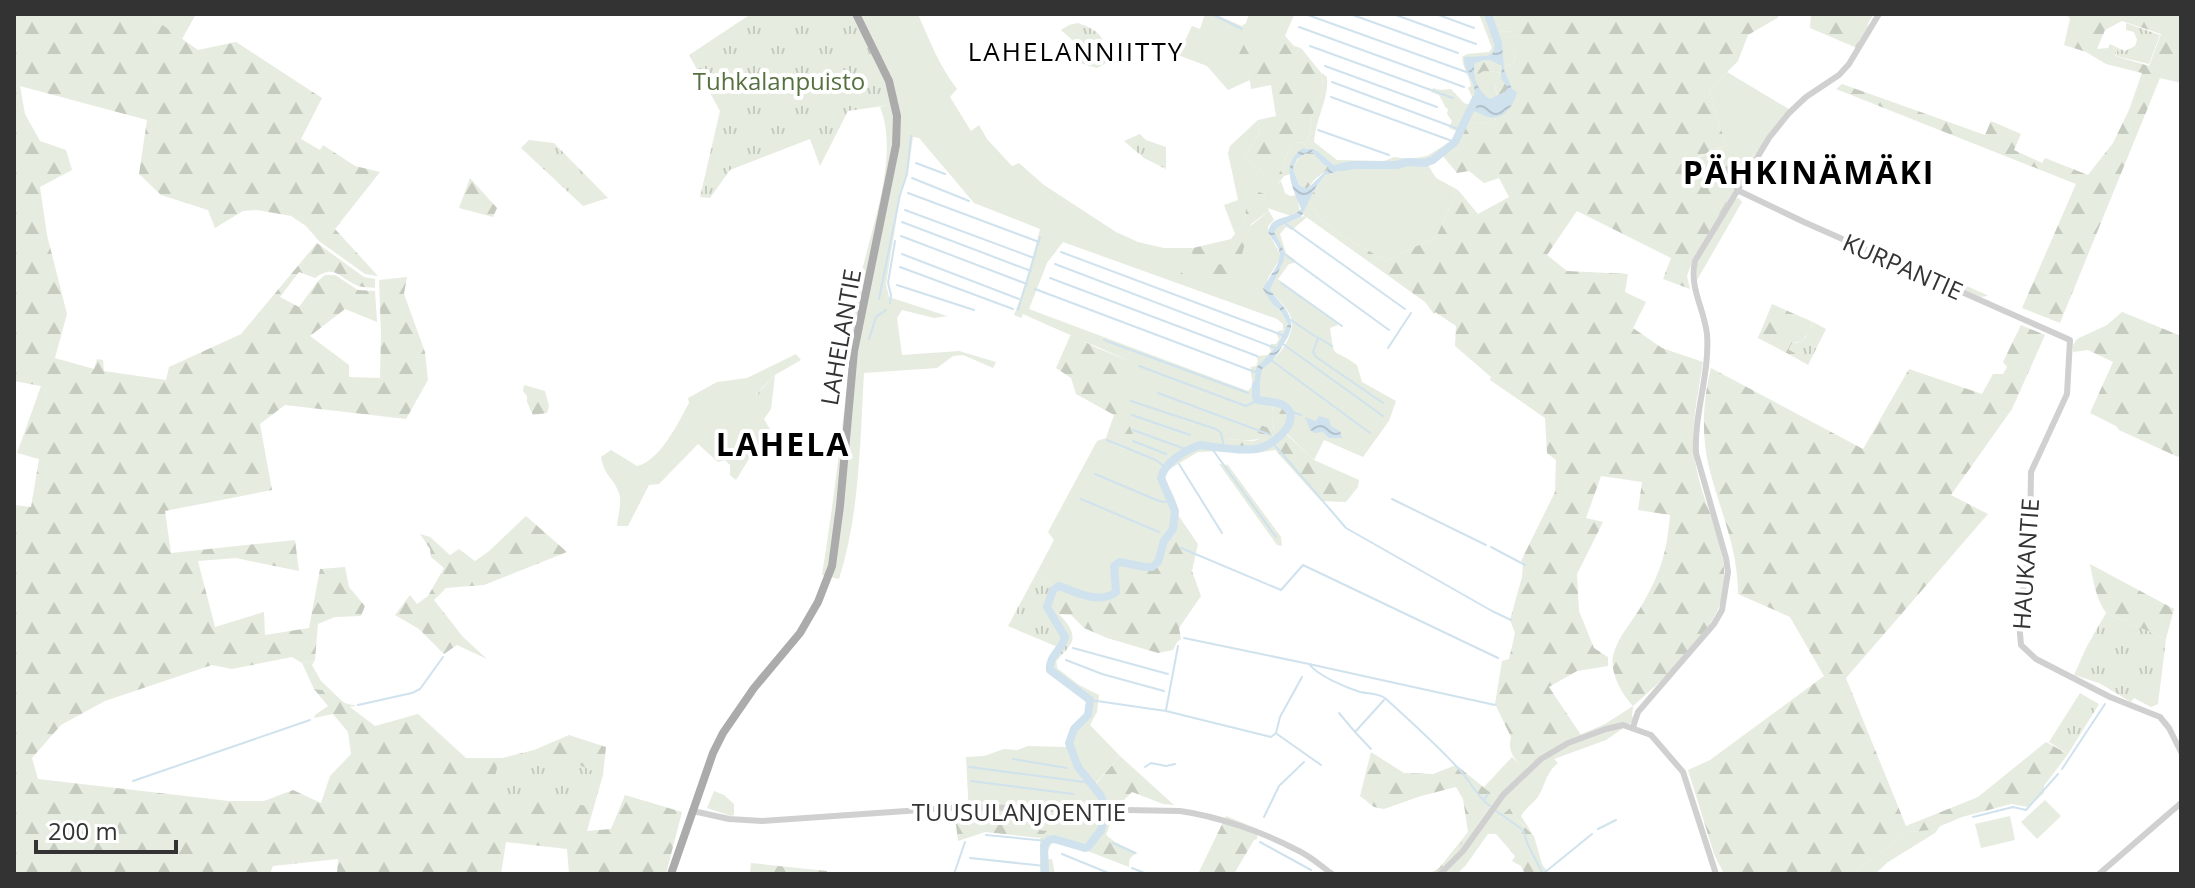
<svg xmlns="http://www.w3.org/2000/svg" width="2195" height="888" font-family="'Open Sans',sans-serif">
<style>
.grass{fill:#e6ecdf;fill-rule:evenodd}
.forest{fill:url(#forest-firs);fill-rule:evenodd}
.park{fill:url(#park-tufts)}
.water{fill:url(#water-waves);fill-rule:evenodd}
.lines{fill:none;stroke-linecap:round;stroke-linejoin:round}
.stream{stroke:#cfe2ee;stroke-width:2}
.river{stroke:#cfe2ee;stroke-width:8}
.minor{stroke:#d0d0d0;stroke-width:6}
.major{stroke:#ababab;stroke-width:8}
.labels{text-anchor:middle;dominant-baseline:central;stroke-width:8;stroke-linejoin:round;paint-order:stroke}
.park-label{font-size:24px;fill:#56703f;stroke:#fff}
.street-label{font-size:24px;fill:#333;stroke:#fff}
.neighbourhood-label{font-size:26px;letter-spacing:2px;fill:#000;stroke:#fff}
.district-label{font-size:32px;font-weight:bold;letter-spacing:2px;fill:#000;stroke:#fff}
</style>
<defs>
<pattern id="forest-firs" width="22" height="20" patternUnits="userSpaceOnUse" patternTransform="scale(2)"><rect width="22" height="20" fill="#e6ecdf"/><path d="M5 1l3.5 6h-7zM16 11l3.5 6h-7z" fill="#c6cbc0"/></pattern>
<pattern id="park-tufts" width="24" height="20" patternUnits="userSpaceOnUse" patternTransform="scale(2)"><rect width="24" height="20" fill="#e6ecdf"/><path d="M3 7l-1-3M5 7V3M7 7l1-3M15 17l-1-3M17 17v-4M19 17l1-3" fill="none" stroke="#c6cbc0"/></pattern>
<pattern id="water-waves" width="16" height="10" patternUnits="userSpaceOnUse" patternTransform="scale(2)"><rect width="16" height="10" fill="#cfe2ee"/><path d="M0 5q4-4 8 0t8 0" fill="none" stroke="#b2c2cd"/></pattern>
</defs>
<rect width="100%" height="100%" fill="#fff"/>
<path class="grass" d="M147,14H196L182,39Z
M851,14H918C929,40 940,67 957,89L950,97L971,131L979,125L987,139L1012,166L1019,163L1044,185L1116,232L1138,242L1164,248H1193L1190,252L1212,257L1269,211L1274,220L1268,226V232C1283,261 1285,250 1267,280L1273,305L1280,310L1288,324L1277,346L1261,363L1258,393L1261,369C1277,360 1298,334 1290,315C1286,306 1275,297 1270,290L1284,260L1273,232L1278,227L1304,216L1307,217L1292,230L1286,227L1280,234L1286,253L1295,260L1294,263L1289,264L1278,279L1335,320L1338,325L1330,328C1335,362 1331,346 1357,365L1362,382L1396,401L1389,421L1363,457L1324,440L1314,460L1286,433L1273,401L1272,415L1274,431C1261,443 1244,440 1227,439V451L1198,452L1168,470L1165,476C1167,487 1175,495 1177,506C1182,522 1173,529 1166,541C1162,547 1160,557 1158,565L1145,569L1127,564L1116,568L1119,593L1108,600H1099L1057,588L1036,574L1054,540L1048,532L1097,441L1100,443V452L1105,443H1111L1126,450L1114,385L1136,364L1025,315L1023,314L1021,318L1014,315L1026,283L1040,229L974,203L919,138L913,137L909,165L900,197L886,284L889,297L947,316L934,318L902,310L897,318L902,355L959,351L996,362L993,368L963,355L953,356L937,368L864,373C860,441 860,513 839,579L822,575C836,487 846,398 855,309C861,249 903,164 880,107L889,105L857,24ZM1063,242L1277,319L1283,324V330L1278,331L1277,335L1279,339L1276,344H1271L1269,347L1271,351L1268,355L1256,356L1258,361L1256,366L1251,367C1249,376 1257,383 1248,391L1029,309L1047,263Z
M1205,14H1214L1242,26L1246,23L1249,14H1298L1293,17L1285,36L1294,46L1301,48L1293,56L1256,60L1259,66L1249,75L1250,80L1228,90L1207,66L1178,55L1192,26L1200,29Z
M1479,14H1491L1495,31L1517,32V36L1506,38L1513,45L1515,63L1484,71L1505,73L1507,84L1495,86L1499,106L1511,104L1490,124L1473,122L1467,111L1473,99L1468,88L1471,86C1469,75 1463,69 1462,57L1467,54L1489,52L1492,48Z
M1727,72L1789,109L1755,155L1701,176L1695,159L1726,145L1709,90Z
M1322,73L1327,77C1329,99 1315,120 1314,142L1337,160L1384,161L1394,157L1410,159L1427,156L1453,140L1456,132L1465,134L1458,149L1442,155L1428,165L1436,178L1458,190L1436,237L1385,261C1362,244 1328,234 1313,208L1325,194L1316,187L1325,175L1353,167L1334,165L1316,150L1303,148L1290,170L1291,174L1284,176L1281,171L1291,143L1308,142L1312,116L1323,91Z
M1258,120L1260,133L1245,157L1261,171L1273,190L1281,181L1285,193L1290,196L1297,195L1300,212L1291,216L1268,208L1264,194L1246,207L1245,221L1235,234L1224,205L1238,200L1228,153L1230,146Z
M1739,198L1742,202L1697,280V264L1735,199Z
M1935,272L1987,295L1988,296L1980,297L1936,277L1932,273Z
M796,354L801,360L775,375L756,394L771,409L764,419L772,433L752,454L736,480L730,475V465L725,460L718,462L698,444L659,484L649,485L628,526H617C618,516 622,503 619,493C614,478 604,476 601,457L611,450L637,466C660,461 678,423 689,403L688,398L717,382L747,378Z
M1219,464L1228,465L1281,537L1282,546L1277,545Z
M1060,648L1056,657L1057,668L1079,685L1099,695L1097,712L1090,725L1120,756L1094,785C1112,812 1112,830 1085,850L1052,841L1045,859H1052L1055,874H1040V838L1046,831L973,820L969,814L966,757L984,756L1004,749L1017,750L1028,746L1068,747L1071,735L1089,711L1086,700L1049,671L1048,663Z
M315,660L312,665L321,681L344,703L357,706L348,707L329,691L314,689L302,663Z
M1633,706L1632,716L1635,720L1606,740L1554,759L1558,763C1545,774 1546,784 1538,797C1533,804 1525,808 1521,816L1532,833L1517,819L1510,808L1501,816L1521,827L1523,837L1510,850L1496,834H1488L1466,865L1457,874H1429L1446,864L1497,798L1484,787L1512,757L1525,769L1543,754L1559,744L1605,724Z
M714,791L724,795L734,804V815L731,816L707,808Z
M2045,800L2061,816L2037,839L2021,822Z
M2010,816L2015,840L1981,848L1975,824Z
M1940,826L1935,833L1888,862L1875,874H1851L1909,832L1930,830Z"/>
<path class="forest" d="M14,14H147L198,50L236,42L322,98L301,139L320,150L323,145L355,166L380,172L335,229L378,276L365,274L319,241L306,226L291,216L257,210L243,211L215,228L208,210L161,195L139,174L147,120L20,86L25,114L40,141L66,150L72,170L40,187L47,235L67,314L55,358L94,369L97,359L103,360L104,371L166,380L169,367L241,334L317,243L364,277L375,279V288C369,287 362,288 356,285C338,277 335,264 315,278L299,272L280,297L299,307L318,281L325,275H335L358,290L375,291L377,322L345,309L310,336L349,365V377L380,378L381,334L379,280L407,277L404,294L425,352L428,380L406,419L285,405L260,424L272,490L165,511L171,553L295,540L299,571L236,558L198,561L215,627L264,612L265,635L309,628L320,569L345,567L349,587L365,606L361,616L335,617L318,624L315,660L302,663L292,657L232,669L212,665L105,701L61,725L32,758L38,779L229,801H264L293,790L321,803L330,776L351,754L348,732L333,714L314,718L315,715L328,706L314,689L329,691L375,726L418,714L466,758H502L534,750L569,735L606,747L603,775L587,831L611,829L625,795L682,812L666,874H569L567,849L506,842L501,874H337L338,859L273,866L270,874H14V505L31,507L39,459L17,453L41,386L14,381Z
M1491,14H1773L1779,17L1748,35L1738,61L1709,90L1726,145L1695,158L1701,176L1755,155L1693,259L1687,276L1690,289L1663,279L1671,258L1577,211L1547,255L1567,271L1628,274L1625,292L1646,302L1633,328L1662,348L1703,362C1698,395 1690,428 1695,460C1699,490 1714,519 1721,549C1725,567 1726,586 1720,604C1710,635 1659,684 1633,706C1622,694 1610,674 1613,656C1617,637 1634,620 1643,603C1661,572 1667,551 1670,515L1638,510L1642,482L1601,476L1586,518L1603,522L1577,574L1579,611L1594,648L1608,657V666L1577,671L1549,687L1581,735C1559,744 1543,755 1525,770C1515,759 1507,752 1511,737L1495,704L1502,661L1509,659L1515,633L1510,620L1522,577L1523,563L1521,561L1555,492L1556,460L1547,453L1545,418L1490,380L1491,377L1455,346L1456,326L1435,312L1434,314L1425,302L1302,214L1316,187L1326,194L1313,208C1328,234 1362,244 1385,261L1436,237L1458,190L1478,214L1509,197L1499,178L1484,183L1469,171L1457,173L1442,155L1458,149L1464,134L1449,128L1452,121L1447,114L1448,109L1446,108L1439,95L1431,92L1433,88L1440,90L1451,89L1464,103L1470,105L1468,111L1476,113L1474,122L1490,124L1509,106H1499L1495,85L1507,83L1505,73L1484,71L1474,76L1470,68C1485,54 1486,63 1501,65C1504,66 1512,64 1515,63L1513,45L1506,42V38L1517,36V32L1495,31Z
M1811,14H1874L1868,23V28L1857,48L1810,28Z
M2066,14H2181V83L2160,78L2060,323L2022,308L2076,184L1836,89L1842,84L1985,135L1991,121L2021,134L2014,150L2042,163L2045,158L2088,175L2113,143L2129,110L2142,73L2106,64L2086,52L2064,45L2070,19ZM2122,21L2161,34L2149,66L2115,56L2118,48L2110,44L2108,48L2097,49L2105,30Z
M1257,35L1285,43L1293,56L1301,48L1322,74L1323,91L1312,116L1308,142L1291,143L1281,171L1284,176L1273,191L1261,171L1245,157L1260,133L1258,120L1276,116L1271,85L1251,89L1249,75L1258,66L1256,60L1250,63L1242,60L1239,54L1248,36Z
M1313,152L1323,164L1330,168L1315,179L1307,189L1299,185L1293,168C1297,158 1302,153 1313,152Z
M470,178L497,208L493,217L459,208Z
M1259,192L1264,194L1269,211L1251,224L1242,254L1212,257L1189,253L1193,248L1231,239L1245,221L1246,207Z
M1127,254L1141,258H1161L1159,272L1119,256Z
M1239,262L1256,271C1230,286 1207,287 1179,275L1181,273L1207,266Z
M1772,304L1813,322C1808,331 1805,344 1793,342L1789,349L1796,353L1794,357L1758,338Z
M2122,312L2181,336V452L2178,457L2119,430L2116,426L2090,413L2113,362L2088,350L2073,352V345L2077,339L2107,325Z
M2021,325L2045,335L2012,409L1951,495L1988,514L1846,678L1906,826L1978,797L2046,742L2068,754L2044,786V793L2028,807L2011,804L1962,817L1931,830L1909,832L1851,874H1724L1714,854L1688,770L1710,760L1824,676L1790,617L1738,594C1738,547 1720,512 1709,467C1701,436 1703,399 1711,368L1863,449L1909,369L1982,394L1993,374H2003L2007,367L2003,362Z
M1071,334L1097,348L1137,364L1114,385L1137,445L1126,450L1111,443H1106L1100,452H1097L1100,444L1097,441L1106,438L1114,415L1076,394L1071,378L1056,368Z
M524,385L545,391L549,406L547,413L533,415L527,402V396L523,391Z
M1273,400C1291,404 1293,418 1286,434L1314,460L1359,480L1358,487L1346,502L1321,501L1275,450L1257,453L1227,451V439L1254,441L1267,436L1237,425L1241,418L1274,430L1272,415Z
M1178,515L1198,544L1192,571L1201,596L1179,628L1181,639L1177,642L1173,650L1158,653L1107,638L1084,628L1071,615L1059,614L1048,605L1057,588C1079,595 1098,606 1119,593L1116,568L1121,564L1145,569L1158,565L1165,541L1175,530Z
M526,516L567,552L484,585L446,588L434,600L463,637L487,659L457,645L444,654L419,629L395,615L410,595L417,604L428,596L444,568L431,557L430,549L420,534L430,537L450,555L459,549L475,561L488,552Z
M2090,564L2174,609L2166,639L2106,613C2096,599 2093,580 2090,564Z
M1371,752L1404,773L1433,774L1456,765L1497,798L1446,864L1436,872L1468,832L1463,799L1456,787L1421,796L1384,809L1374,807L1360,796Z
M1120,756L1174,805L1163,804L1132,792L1122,802L1119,808L1115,810L1106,835L1115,842L1138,853C1130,856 1129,859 1129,867L1085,850C1111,830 1112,811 1094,786Z
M1510,808L1517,819L1534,836L1542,864L1549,874H1525L1521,866L1512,861L1515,856L1510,850L1514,846V842L1519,836H1523L1520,827L1501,816Z
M959,812L969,814L973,820L1047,831L1040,838L985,832L958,841L955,817Z
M1226,816L1258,829L1257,839L1254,840L1234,874H1198Z
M751,863L827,871V874H750Z"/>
<path class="park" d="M751,14H851L882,74L890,105L848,111L820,166L810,139L730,170L710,198L700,197L720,111L689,55Z
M1078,23C1103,32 1105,38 1106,63L1097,68L1080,63V47L1061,30L1069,25Z
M2126,23L2160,35L2149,64L2116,56L2118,48L2125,51L2135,46L2137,40L2134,32L2126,30Z
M1140,134L1146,140L1166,147V169L1144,158L1124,141Z
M529,140L554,143L608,198L583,206L521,148Z
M1813,322L1826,329L1808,365L1794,357L1795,353L1789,350L1793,342L1797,343L1805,338Z
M775,375L771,409L756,395Z
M1036,574L1057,588L1048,605C1058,613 1080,631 1070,645C1066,651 1061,655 1057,661L1056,657L1060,648L1008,626Z
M2106,613L2166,639L2158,704L2151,707L2134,698L2131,702L2099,683L2074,675L2086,648Z
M2080,693L2099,704L2068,754L2049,742Z
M537,758L571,761L599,774L589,806L493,793L498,759Z"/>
<path class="water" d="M1493,37H1496L1502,45L1504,69L1512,89L1517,92C1515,103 1504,121 1489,117C1483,116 1476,111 1470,109C1483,79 1464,81 1464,57L1487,56L1493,53L1495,44ZM1484,60H1490L1502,66L1501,79L1507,86L1506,91L1490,99C1479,93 1471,75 1475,63Z
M1303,148L1316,150L1334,165L1352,161L1354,167L1325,175L1316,187L1301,217L1278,227L1274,232L1284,251V260L1270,290C1286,311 1301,319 1283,345C1277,355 1272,363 1262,369L1258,394L1255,397L1254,388L1256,368L1277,346L1288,324L1280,310L1273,305L1263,289C1268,277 1283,263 1279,250C1277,244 1271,238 1268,232C1271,214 1292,220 1301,209C1293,187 1279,165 1303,148ZM1306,153H1313L1323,164L1329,168L1307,189L1299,185L1293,168L1297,159Z
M1319,416L1329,419L1331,426L1340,431L1342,438H1329L1323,432L1315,433L1310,430L1305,417L1316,421Z"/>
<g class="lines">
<path class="stream" d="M1212,14L1242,29
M1305,14L1469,73
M1350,14L1458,53
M1393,14L1476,44
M1436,14L1474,28
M1299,27L1464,87
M1310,46L1453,98
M1325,66L1437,107
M1332,82L1461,130
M1331,97L1455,142
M1318,130L1389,155
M916,163L945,174
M912,178L969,201
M908,193L1039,242
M905,210L1034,258
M902,222L1031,271
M1286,224L1405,309
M901,236L1027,284
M1061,252L1285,336
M1283,253L1389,330
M902,254L1019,299
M1055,264L1278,349
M900,267L1013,309
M1050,278L1257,356
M1281,283L1342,326
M897,285L974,310
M1035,289L1255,372
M879,299L900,195L907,174L911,136
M890,303L891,295L888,283L895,241
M1018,310L1040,237
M1291,320L1318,338L1313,352L1316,357L1383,403
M1319,338L1332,346
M869,339L876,317L886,310
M1104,340L1248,393
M1283,344L1383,416
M1388,348L1411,313
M1271,360L1370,433
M1139,366L1246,406L1258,400
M1158,393L1271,435
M1131,401L1216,429L1221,433L1224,447
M1288,410L1301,415
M1132,415L1190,435
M1133,430L1188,450
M1107,440L1156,460L1165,467
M1133,441L1166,454
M1272,442L1346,528L1492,611L1511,620
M1210,446L1276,537
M1179,464L1222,533
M1095,474L1159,501L1165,502L1171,500
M1081,499L1159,532
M1392,499L1486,545
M1491,547L1525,565
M1181,548L1281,590L1303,565L1498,658
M1184,638L1309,664C1318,676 1345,687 1360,692C1370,694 1377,693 1385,698C1410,721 1435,743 1458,768C1470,780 1476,796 1490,806
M1073,648L1168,674
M1066,660L1102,674L1164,691
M1309,664L1495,705
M1090,700L1166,711L1271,737L1276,733L1280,717L1302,677
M358,705L412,693L420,689L443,657
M1166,710L1178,646
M1339,713L1355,732
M1277,734L1321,765
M1371,749L1355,732L1384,700
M1013,759L1067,768
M969,767L1092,783
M1145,767L1151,763L1166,766L1175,764
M2062,769L2105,704
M133,781L310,720
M971,781L1073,794
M1484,800L1488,794
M1495,810L1523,830L1528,845L1543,874
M1264,817L1279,786L1304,762
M1973,817L2013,807L2026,810L2058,774
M1598,829L1616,820
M986,835L1048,841
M1260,842L1311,870
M1113,843L1135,853
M1062,854L1111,874
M970,858L1045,866
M1132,868L1147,874
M1544,873L1592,834
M954,874L965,842"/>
<path class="river" d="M1488,14L1498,43
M1343,167L1354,165H1396L1408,162L1425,163L1433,160L1455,142L1475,100
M1045,874L1044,846L1049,840L1054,839L1085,848L1088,847L1101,830L1106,810L1101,796L1078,767L1069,743L1074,729L1088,715L1090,700L1050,670C1048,657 1062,650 1065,637L1047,607L1053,590L1059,586C1076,592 1100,605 1116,592L1114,566L1120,562L1145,567H1152L1158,562L1164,541L1173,529L1175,511L1161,478C1164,463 1185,450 1200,445C1216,447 1248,453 1263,447C1277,442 1304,418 1283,405C1276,401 1266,402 1258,400L1256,397V385"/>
<path class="minor" d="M1737,190L1804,222L2070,340L2067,394L2031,472L2030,533L2019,622L2021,645L2036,659L2110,697L2160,717L2169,728L2181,752
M1633,727L1638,712L1714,624L1722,610L1728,572L1726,558L1696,453C1694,413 1710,374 1707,334C1704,308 1689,288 1695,261L1769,138L1789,113L1806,97L1839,75L1849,64L1879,14
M693,811L729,819L762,821L964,807L1180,811C1216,816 1263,832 1295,849C1309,855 1320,865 1332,874
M1440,874L1463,851L1503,795L1541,759L1568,743L1606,729L1623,725L1651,735L1683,772L1716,874
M2099,874L2181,803"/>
<path class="major" d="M671,874L713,753L723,733L754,688L800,633L818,602L832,566L840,506L854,351L896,145L897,116L889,81L856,14"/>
</g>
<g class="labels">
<g class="park-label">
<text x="779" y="80">Tuhkalanpuisto</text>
</g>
<g class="street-label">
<text transform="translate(1903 266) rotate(24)">KURPANTIE</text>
<text transform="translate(840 337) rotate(-80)">LAHELANTIE</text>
<text transform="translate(2025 564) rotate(-86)">HAUKANTIE</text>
<text x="1019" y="811">TUUSULANJOENTIE</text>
</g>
<g class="neighbourhood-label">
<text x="1076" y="51">LAHELANNIITTY</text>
</g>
<g class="district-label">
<text x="1809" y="171">PÄHKINÄMÄKI</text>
<text x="783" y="443">LAHELA</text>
</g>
</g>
<rect width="2195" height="888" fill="none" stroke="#333333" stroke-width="32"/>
<path d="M36 840v12h140v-12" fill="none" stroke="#333333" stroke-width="4"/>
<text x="48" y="840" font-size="24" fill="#333333" stroke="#ffffff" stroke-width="6" paint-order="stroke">200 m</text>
</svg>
